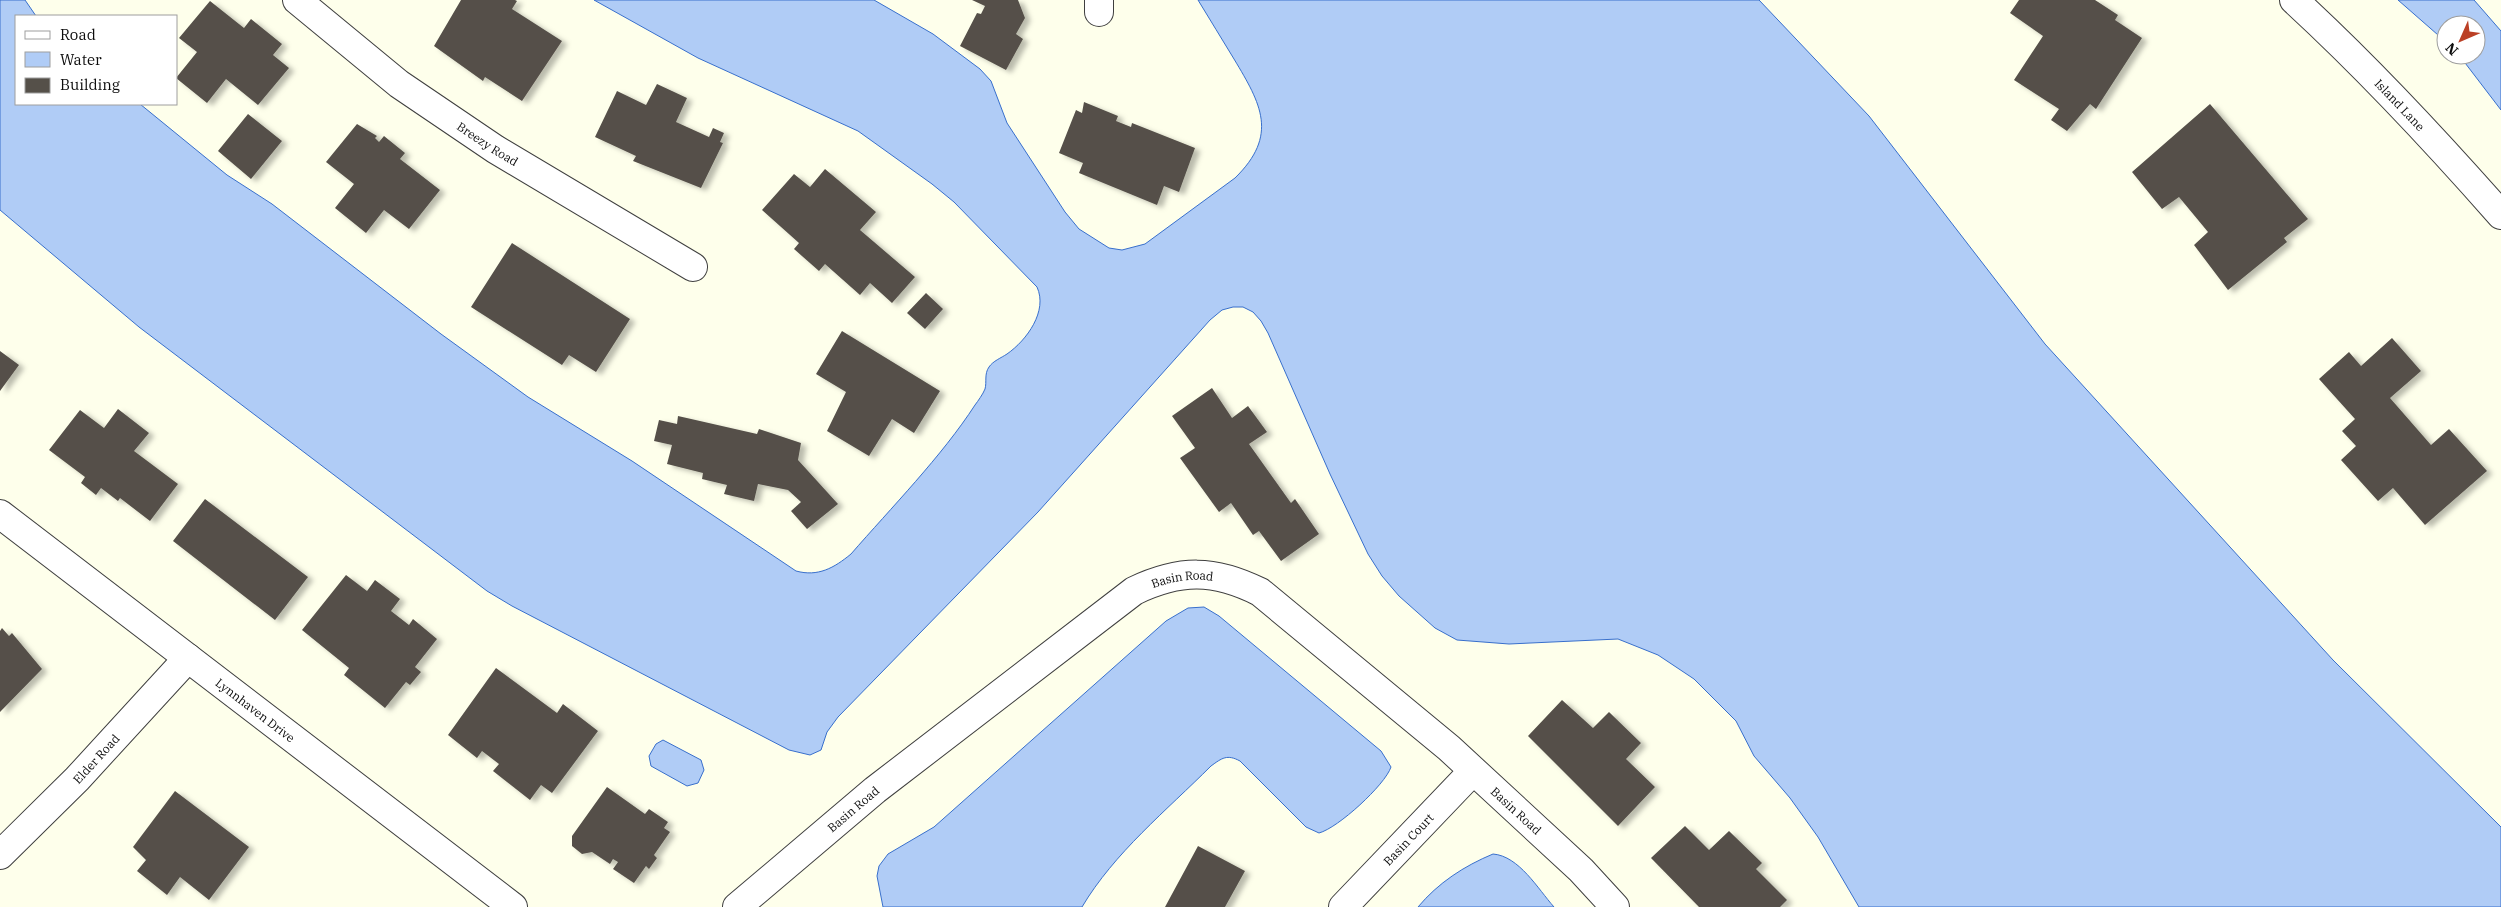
<svg xmlns="http://www.w3.org/2000/svg" width="2501" height="907" font-family="'IBM Plex Serif',serif">
<style>
.water{fill:#b0ccf6;stroke:#386fcc}
.building{fill:#555049;filter:url(#shadow)}
.lines{fill:none;stroke-linecap:round;stroke-linejoin:round}
.minor-casing{stroke:#3f3f3f;stroke-width:30}
.minor{stroke:#fff;stroke-width:28}
.labels{text-anchor:middle;dominant-baseline:central;stroke-width:5;stroke-linejoin:round;paint-order:stroke}
.street-label{font-size:12px;fill:#0c0c0c;stroke:#fff}
</style>
<defs>
<filter id="shadow"><feDropShadow dx="5.5" dy="3" stdDeviation="2.5" flood-color="#0004"/></filter>
</defs>
<rect width="100%" height="100%" fill="#feffeb"/>
<path class="water" d="M0,0H25L36,16H16V104H140L227,175L272,204L441,334L528,397L632,461L796,571C818,577 834,568 851,554C891,508 942,456 975,405C978,401 983,394 985,389C987,382 984,374 989,367C993,361 1001,358 1007,354C1027,340 1048,311 1037,287L954,202L932,184L858,131L698,58L594,0H874L933,34L980,69L991,81L1007,123L1065,212L1079,229L1109,248L1122,250L1145,244L1235,178C1279,135 1261,104 1234,59C1222,39 1210,20 1198,0H1759L1869,116L2045,344L2333,660L2501,827V907H1859L1818,837L1790,798L1754,756L1736,721L1694,679L1658,655L1618,639L1509,644L1457,640L1435,628L1399,596L1382,576L1368,554L1330,474L1268,333L1261,321L1253,312L1243,307H1233L1222,310L1210,320L1038,512L838,717L827,732L821,750L810,755L789,750L512,606L487,591L139,327L0,210Z
M2398,0H2474L2501,31V110L2459,55H2476V25H2446V42Z
M1204,607L1219,616L1381,751L1391,767C1385,785 1338,828 1319,833L1306,827L1240,761C1227,754 1222,758 1211,766C1167,810 1114,853 1082,907H883L877,876L879,866L888,854L934,827L1166,621L1188,608Z
M663,740L701,760L704,770L698,783L687,786L651,766L649,756L656,744Z
M1493,854C1519,856 1538,889 1554,907H1418C1438,883 1464,866 1493,854Z"/>
<path class="building" d="M461,0H515L517,1L512,9L562,41L522,101L485,77L483,81L434,46Z
M972,0H1018L1025,18L1016,34L1023,39L1006,70L960,46L977,13L981,14L985,6Z
M2019,0H2095L2118,15L2115,20L2142,38L2096,109L2090,104L2067,131L2051,120L2059,109L2014,80L2043,36L2010,13Z
M210,1L244,28L251,19L282,44L273,55L289,68L258,105L226,79L207,103L176,78L197,52L179,38Z
M657,84L687,98L676,122L709,137L713,128L724,133L720,142L723,143L701,188L633,161L636,156L595,137L617,91L646,105Z
M1084,102L1118,116L1116,121L1131,127L1132,123L1195,148L1179,192L1164,186L1157,205L1079,173L1083,163L1059,153L1076,110L1082,113Z
M2210,104L2308,219L2284,238L2287,242L2228,290L2194,245L2208,232L2179,197L2162,209L2132,172Z
M248,114L282,141L251,179L218,151Z
M357,124L377,136L375,138L379,142L384,136L405,153L400,159L440,190L409,229L384,210L366,233L335,208L354,184L326,162Z
M825,169L876,212L860,230L915,277L892,303L870,283L860,295L825,264L819,271L794,249L799,243L762,210L794,174L810,187Z
M512,243L630,319L596,372L569,355L562,365L471,307Z
M926,293L943,309L925,329L907,313Z
M842,331L940,391L914,433L892,419L869,456L827,431L846,392L816,374Z
M2392,338L2421,371L2390,398L2431,445L2449,429L2487,471L2425,525L2393,488L2378,501L2341,460L2356,446L2342,431L2355,419L2319,379L2349,352L2361,366Z
M0,351L19,365L0,391Z
M1212,388L1232,418L1248,406L1267,432L1249,444L1291,503L1295,499L1319,534L1281,561L1259,531L1253,535L1231,503L1219,512L1180,458L1195,448L1172,416Z
M118,409L149,433L134,451L178,484L150,521L120,498L118,501L101,488L96,495L81,483L85,477L49,450L80,410L104,428Z
M678,416L757,434L759,429L801,443L798,460L838,504L807,529L791,511L801,502L788,490L758,484L754,501L724,494L727,485L702,479L703,473L667,464L672,445L654,441L659,420L677,424Z
M205,499L308,577L275,620L173,541Z
M346,575L367,591L375,580L400,599L391,611L409,625L413,619L437,639L415,667L421,672L410,685L406,682L385,708L344,675L349,668L302,630Z
M2,628L9,636L12,633L42,669L0,712V631Z
M496,668L557,713L563,704L598,731L552,793L541,785L530,800L493,771L499,764L482,751L477,758L448,735Z
M1562,700L1593,728L1609,712L1641,743L1626,759L1655,787L1618,826L1528,736Z
M607,787L645,814L649,809L668,822L664,828L670,832L654,855L657,858L649,869L646,866L634,883L613,869L618,862L613,859L610,864L592,852L582,854L572,846V836Z
M175,791L249,847L209,900L180,877L167,895L137,871L146,860L133,847Z
M1685,826L1709,850L1729,831L1762,863L1756,869L1787,900L1780,907H1699L1651,858Z
M1198,846L1245,871L1225,907H1165Z"/>
<g class="lines">
<g class="minor-casing">
<g id="minor">
<path id="s1" d="M297,0L399,84L495,149L693,267"/>
<path d="M1099,0V12"/>
<path id="s2" d="M2294,0C2367,67 2435,140 2501,215"/>
<path id="s3" d="M0,514L513,907"/>
<path id="s4" d="M0,855L77,779L188,658"/>
<path id="s5" d="M737,907L875,790L1134,591C1180,569 1214,569 1260,592L1449,748L1581,870L1615,907"/>
<path id="s6" d="M1343,907L1473,771"/>
</g>
</g>
<use href="#minor" class="minor"/>
</g>
<g class="labels">
<g class="street-label">
<text stroke="none"><textPath href="#s2" startOffset="149">Island Lane</textPath></text>
<text stroke="none"><textPath href="#s1" startOffset="239">Breezy Road</textPath></text>
<text stroke="none"><textPath href="#s5" startOffset="558">Basin Road</textPath></text>
<text stroke="none"><textPath href="#s3" startOffset="322">Lynnhaven Drive</textPath></text>
<text stroke="none"><textPath href="#s4" startOffset="136">Elder Road</textPath></text>
<text stroke="none"><textPath href="#s5" startOffset="152">Basin Road</textPath></text>
<text stroke="none"><textPath href="#s5" startOffset="976">Basin Road</textPath></text>
<text stroke="none"><textPath href="#s6" startOffset="94">Basin Court</textPath></text>
</g>
</g>
<rect x="15" y="15" width="162" height="90" fill="#ffffff" stroke="#9e9e9e"/>
<rect x="25" y="31" width="25" height="8" fill="#ffffff" stroke="#9e9e9e"/>
<text x="60" y="40" font-size="15" fill="#0c0c0c">Road</text>
<rect x="25" y="52" width="25" height="15" fill="#b0ccf6" stroke="#9e9e9e"/>
<text x="60" y="65" font-size="15" fill="#0c0c0c">Water</text>
<rect x="25" y="78" width="25" height="15" fill="#555049" stroke="#9e9e9e"/>
<text x="60" y="90" font-size="15" fill="#0c0c0c">Building</text>
<g transform="translate(2461 40) rotate(225)"><circle r="24" fill="#ffffff" stroke="#9e9e9e"/>
<path d="M0-4L9 19L0 12L-9 19Z" fill="#bb4025"/>
<text y="-8" font-size="14" font-weight="bold" text-anchor="middle" fill="#0c0c0c">N</text>
</g>
</svg>
